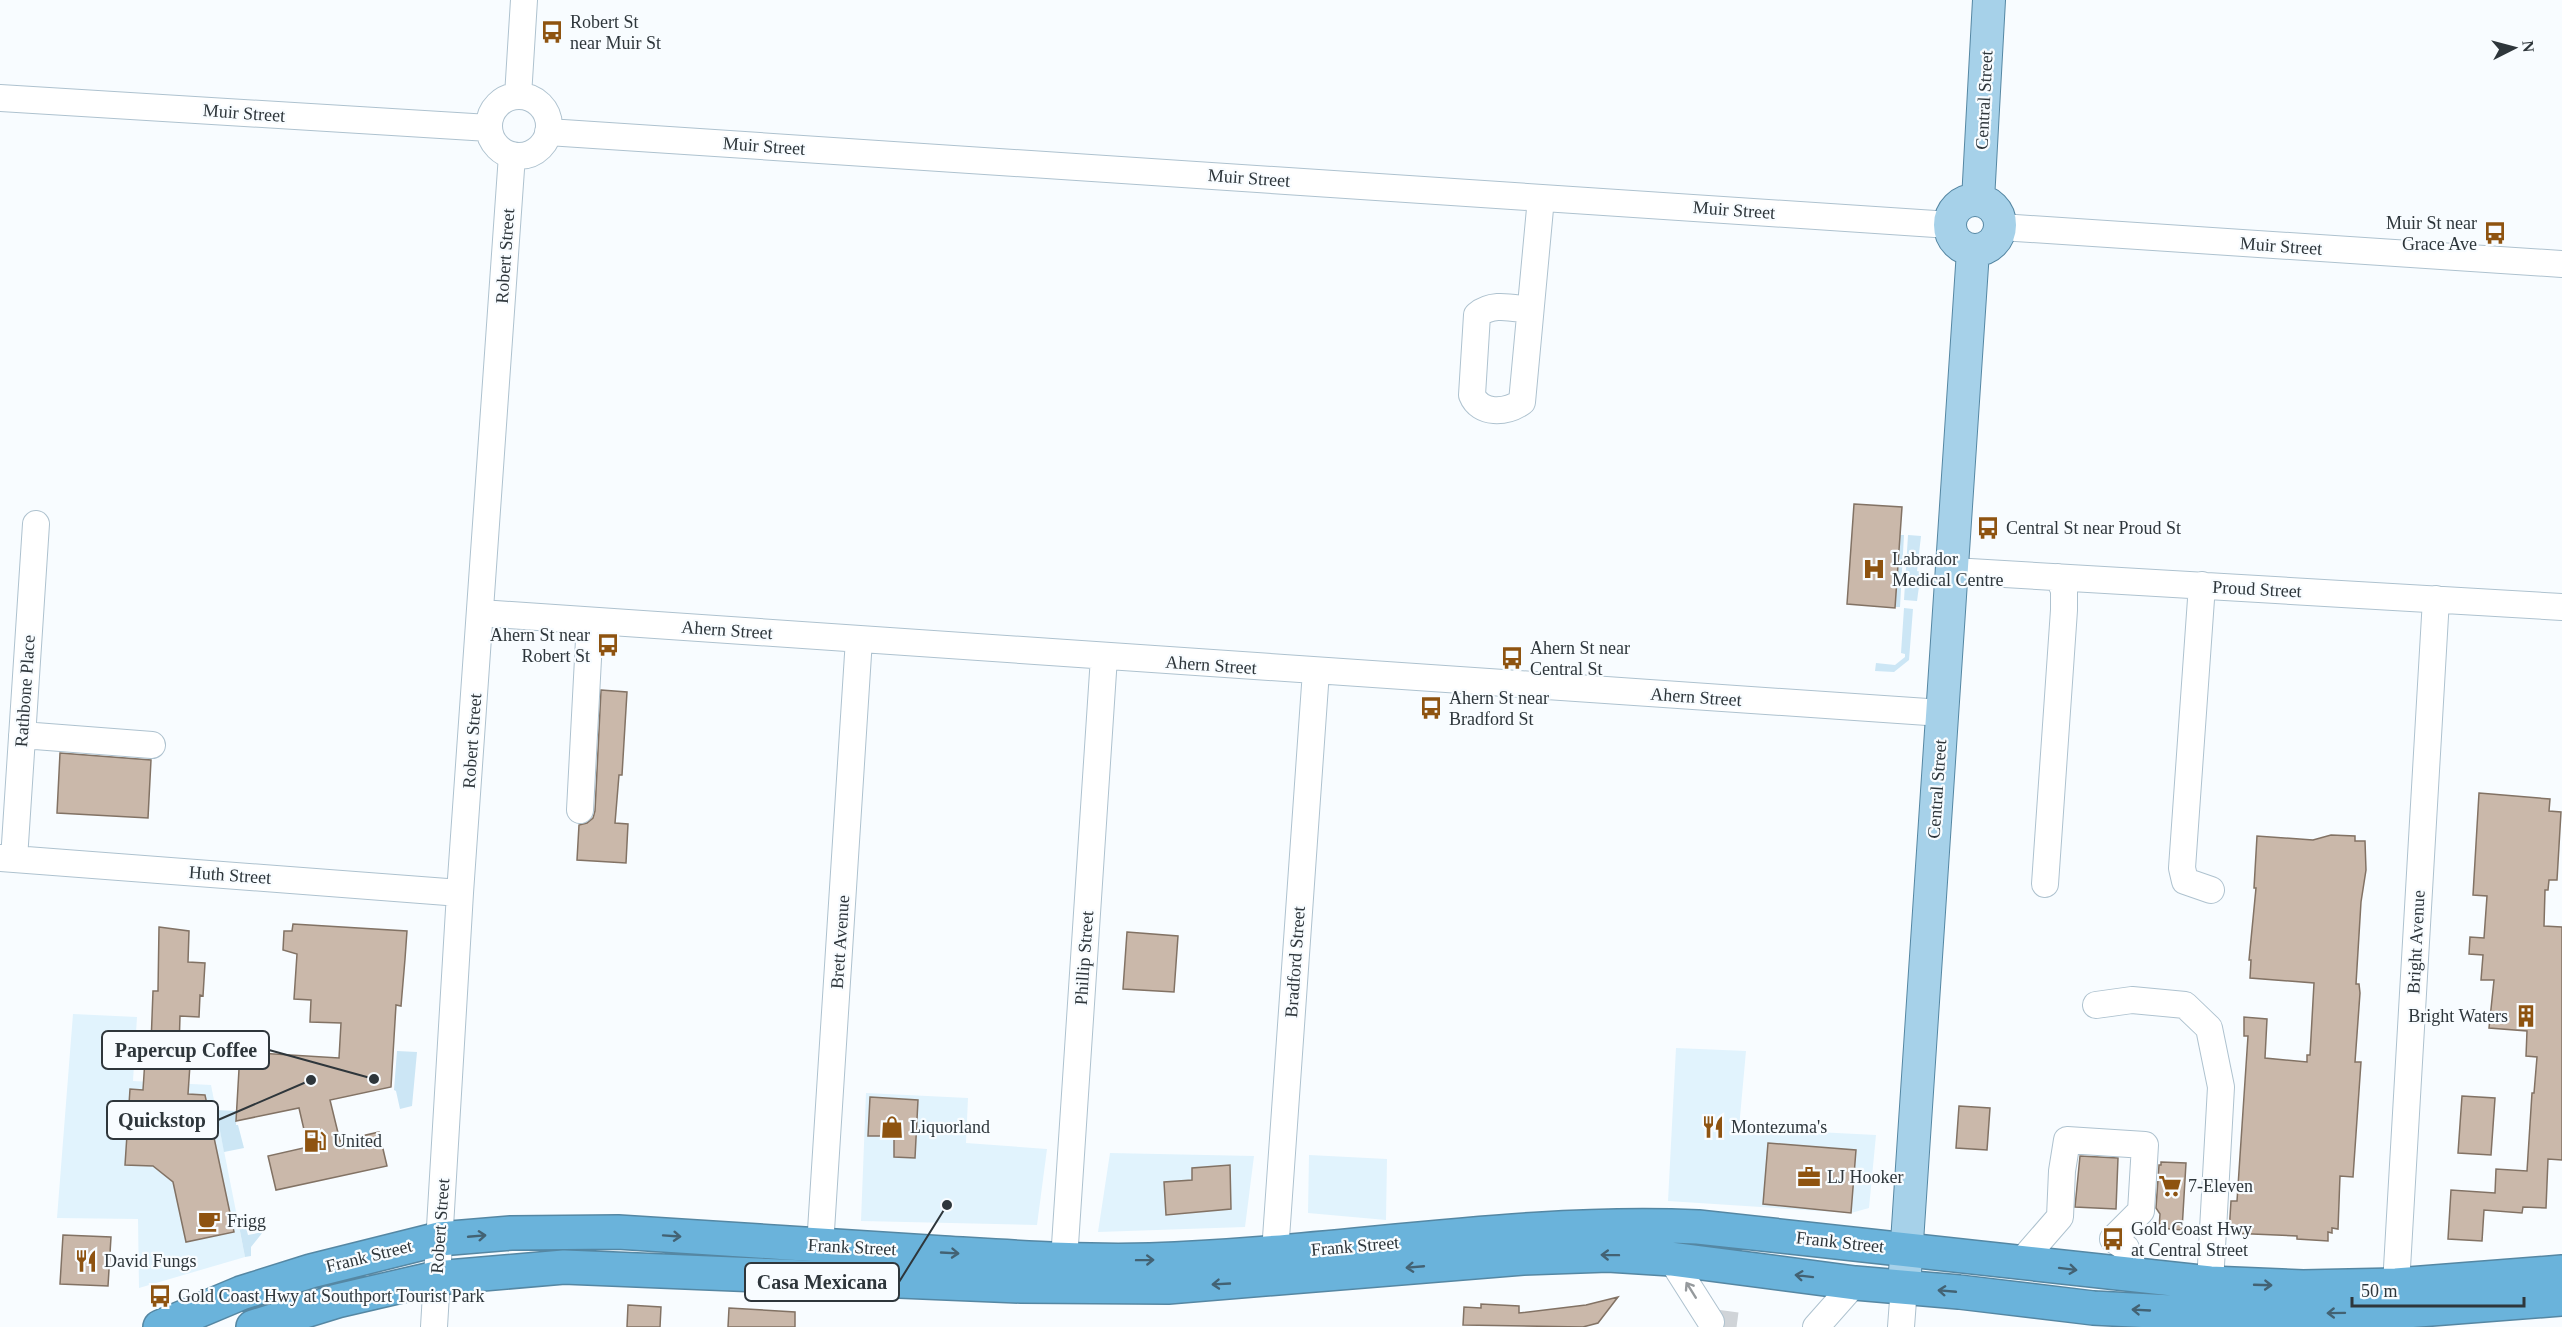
<svg xmlns="http://www.w3.org/2000/svg" width="2562" height="1327" font-family="'Times New Roman',serif">
<style>
.built{fill:#e1f3fd}
.green{fill:#cce6f5}
.building{fill:#cab8aa;stroke:#827264;stroke-width:1.5}
.lines{fill:none;stroke-linecap:round;stroke-linejoin:round}
.minor-tunnel{stroke:#d0d4d8;stroke-width:26;stroke-dasharray:26 13;stroke-linecap:butt}
.minor-casing{stroke:#aec2cf;stroke-width:28}
.major-casing{stroke:#5587a3;stroke-width:34}
.highway-casing{stroke:#5587a3;stroke-width:36}
.minor{stroke:#fff;stroke-width:26}
.major{stroke:#a6d1e9;stroke-width:32}
.highway{stroke:#6ab3db;stroke-width:33}
.oneway{stroke:#436273}
.oneway2{stroke:#969a9d}
.labels{text-anchor:middle;dominant-baseline:central;stroke-width:4.5;stroke-linejoin:round;paint-order:stroke}
.poi-label{font-size:18px;fill:#2e363b;stroke:#f8fcff;text-anchor:start}
.street-label{font-size:18px;fill:#2e363b;stroke:#f8fcff}
.leader{fill:none;stroke:#2e363b;stroke-width:2}
.callout-dot{fill:#2e363b;stroke:#f8fcff;stroke-width:2}
.callout{fill:#f8fcff;stroke:#2e363b;stroke-width:2}
.callout-label{font-size:20px;text-anchor:middle;font-weight:bold;fill:#2e363b}
</style>
<rect width="100%" height="100%" fill="#f8fcff"/>
<path class="built" d="M73,1014L137,1017L133,1081L211,1085L245,1257L139,1288L138,1219L57,1218Z
M1676,1048L1746,1051L1739,1128L1876,1135L1869,1208L1851,1213L1668,1201Z
M866,1093L968,1098L966,1143L1047,1149L1037,1225L861,1221Z
M1110,1153L1254,1156L1245,1227L1098,1232Z
M1309,1155L1387,1159L1386,1220L1308,1213Z"/>
<path class="green" d="M1900,535H1904L1900,607H1895Z
M1908,535L1921,536L1917,571L1921,572L1917,601L1904,600Z
M1904,608L1913,609L1909,660L1894,672L1875,671L1876,663L1895,665L1905,657V654L1901,653Z
M397,1051L417,1052L412,1106L400,1109L396,1091L394,1090Z
M216,1110L237,1111L236,1125H238L244,1148L224,1152Z
M244,1220L248,1235L263,1232L251,1247V1256L245,1257L238,1221Z"/>
<path class="building" d="M1854,504L1902,507L1895,608L1847,604Z
M601,690L627,692L622,775H619L615,823L628,824L626,863L577,860L579,825L587,823L593,818L595,811Z
M60,753L151,760L148,818L57,813Z
M2479,793L2550,799L2549,811L2561,812L2557,880H2549L2548,890H2545L2544,926L2562,927V1160L2548,1159L2546,1208L2523,1207L2522,1213L2484,1210L2482,1241L2448,1239L2451,1190L2495,1193L2496,1169L2527,1171L2532,1093H2534L2537,1057L2526,1056L2527,1031L2489,1028L2494,980H2481L2483,955L2469,954L2470,937L2484,938L2487,896L2473,895Z
M2331,835L2355,836V841H2365L2366,870L2361,902L2356,984H2359L2360,993L2355,1062H2361L2353,1177L2340,1176L2338,1229L2332,1228V1233L2328,1232V1241L2297,1239V1236L2229,1233L2231,1201H2237L2248,1036H2244V1017L2267,1019L2265,1058L2307,1062V1055H2310L2314,983L2250,978L2251,960H2249L2256,888H2254L2257,836L2313,840Z
M293,924L407,931L405,959L401,1006L396,1005L391,1087L330,1100L340,1141L379,1132L387,1166L276,1190L268,1156L308,1147L299,1108L236,1121L240,1052L339,1058L341,1023L310,1022L311,1000L294,999L297,954L283,950L284,931H292Z
M159,927L189,931L188,962L205,963L203,996L200,995L199,1017L180,1016L179,1049L191,1050L188,1094L205,1095L234,1232L186,1242L173,1182L153,1166L125,1165L130,1089L143,1090L146,1044H151L153,991H158Z
M1127,932L1178,936L1174,992L1123,989Z
M2462,1096L2495,1098L2491,1155L2458,1153Z
M870,1097L918,1100L915,1158L894,1157V1136H868Z
M1959,1106L1990,1108L1987,1150L1956,1148Z
M1768,1143L1856,1150L1851,1213L1763,1204Z
M2080,1156L2118,1158L2116,1209L2075,1207Z
M2161,1162L2186,1163L2182,1230L2159,1228L2160,1214L2156,1208L2159,1165H2161Z
M1230,1165L1231,1209L1166,1215L1164,1182L1192,1180V1168Z
M63,1235L111,1237L108,1286L60,1284Z
M1618,1297L1598,1323L1583,1327L1463,1325L1464,1307L1481,1308V1304L1519,1306V1313L1586,1305Z
M628,1305L661,1307L660,1327H627Z
M729,1308L795,1312V1327H728Z"/>
<g class="lines">
<path class="minor-tunnel" d="M1711,1322L1749,1327"/>
<g class="minor-casing">
<path id="minor" d="M518,96L524,0
M489 126a30 30 0 1 1 60 0a30 30 0 1 1-60 0Z
M0,98L489,128
M548,132L1950,225
M2001,227L2562,264
M1530,310C1511,308 1493,302 1477,315L1472,395C1480,415 1506,413 1522,402L1541,198
M1953,571L2562,607
M2202,585L2182,868L2185,881L2211,890
M481,613L1942,713
M22,735L152,745
M580,810L590,621
M0,858L460,893
M14,859L36,524
M2045,884L2064,610V590L2058,577
M2096,1005L2132,1000L2185,1005L2209,1028L2221,1087L2210,1283
M820,1246L859,639
M1275,1252L1316,671
M1671,1259L1711,1322
M1064,1260L1104,657
M2020,1263L2060,1217L2062,1171L2067,1140L2145,1145L2141,1211L2113,1239L2126,1248L2137,1276
M2396,1285L2436,599
M434,1327L460,893L512,155
M1816,1327L1855,1283
M1901,1327L1904,1287"/>
</g>
<g class="major-casing">
<path id="major" d="M1950 225a25 25 0 1 1 50 0a25 25 0 1 1-50 0Z
M1978,200L1989,0
M1904,1287L1973,251"/>
</g>
<g class="highway-casing">
<path id="highway" d="M160,1327L241,1293L311,1271L439,1239L511,1233L618,1232C727,1239 835,1246 944,1253C1013,1257 1082,1262 1150,1260C1333,1254 1516,1219 1698,1227L2210,1283L2303,1287L2396,1285L2562,1272
M253,1327L337,1301L436,1278L564,1267L1021,1286L1168,1287L1523,1258L1608,1255L1671,1259L1855,1283L1959,1292L2093,1308L2211,1314L2393,1312L2562,1299"/>
</g>
<use href="#minor" class="minor"/>
<use href="#major" class="major"/>
<use href="#highway" class="highway"/>
</g>
<defs><path id="oneway-shaft" d="M-6 0H5M1.5-3L5.5 0L1.5 3" fill="none" stroke-width="1.6" stroke-linecap="round" stroke-linejoin="round" transform="scale(1.5)"/></defs>
<g class="oneway">
<use href="#oneway-shaft" transform="translate(477 1236) rotate(-5)"/>
<use href="#oneway-shaft" transform="translate(672 1236) rotate(4)"/>
<use href="#oneway-shaft" transform="translate(950 1253) rotate(3)"/>
<use href="#oneway-shaft" transform="translate(1610 1255) rotate(-179)"/>
<use href="#oneway-shaft" transform="translate(1145 1260) rotate(-1)"/>
<use href="#oneway-shaft" transform="translate(1415 1267) rotate(175)"/>
<use href="#oneway-shaft" transform="translate(2068 1269) rotate(7)"/>
<use href="#oneway-shaft" transform="translate(1804 1276) rotate(-173)"/>
<use href="#oneway-shaft" transform="translate(1221 1284) rotate(177)"/>
<use href="#oneway-shaft" transform="translate(2263 1285) rotate(2)"/>
<use href="#oneway-shaft" transform="translate(1947 1291) rotate(-175)"/>
<use href="#oneway-shaft" transform="translate(2141 1310) rotate(-177)"/>
<use href="#oneway-shaft" transform="translate(2336 1313) rotate(179)"/>
</g>
<use class="oneway2" href="#oneway-shaft" transform="translate(1691 1290) rotate(-122)"/>
<defs>
<g id="bus-bare" transform="scale(1.8)"><path d="M-5-6H5V4H4V6H2V4H-2V6H-4V4H-5ZM-3.5-4V0h7V-4ZM-3.5 1.2v1.5H-2V1.2ZM2 1.2v1.5H3.5V1.2Z" fill="#8e5310" stroke="#f8fcff" stroke-width="2.5" paint-order="stroke"/></g>
<g id="hospital-bare" transform="scale(1.8)"><path d="M-5-5h3v3.5h4V-5h3V5h-3V1.5h-4V5h-3Z" fill="#8e5310" stroke="#f8fcff" stroke-width="2.5" paint-order="stroke"/></g>
<g id="building-bare" transform="scale(1.8)"><path d="M-4-6H4V6H1V3H-1V6H-4ZM-2.5-4.3h1.7v1.8h-1.7ZM.8-4.3h1.7v1.8H.8ZM-2.5-1h1.7V.8h-1.7ZM.8-1h1.7V.8H.8Z" fill="#8e5310" stroke="#f8fcff" stroke-width="2.5" paint-order="stroke"/></g>
<g id="shop-bare" transform="scale(1.8)"><path d="M-5-2.5h2.3a2.7 3.5 0 0 1 5.4 0H5L5.5 6h-11ZM-1.5-2.5h3a1.5 2.3 0 0 0-3 0Z" fill="#8e5310" stroke="#f8fcff" stroke-width="2.5" paint-order="stroke"/></g>
<g id="restaurant-bare" transform="scale(1.8)"><path d="M-5-6h1v4h1v-4h1v4h1v-4h1v5L-1.5 .5V6h-2V.5L-5-1ZM5-6V6H3V1.5H1.5Q1.5-4 5-6Z" fill="#8e5310" stroke="#f8fcff" stroke-width="2.5" paint-order="stroke"/></g>
<g id="fuel-bare" transform="scale(1.8)"><path d="M-5.5-6h7V0h2V4h1.3V-2.5L3-4.5l.8-.8L6-3V5H2.5V1h-1V6h-7ZM-4.2-4.7v3.2H.2V-4.7Z" fill="#8e5310" stroke="#f8fcff" stroke-width="2.5" paint-order="stroke"/></g>
<g id="office-bare" transform="scale(1.8)"><path d="M-6-3h4V-5.5h4V-3h4V5H-6ZM-1-4.5V-3h2v-1.5ZM-6 0V1H6V0Z" fill="#8e5310" stroke="#f8fcff" stroke-width="2.5" paint-order="stroke"/></g>
<g id="supermarket-bare" transform="scale(1.8)"><path d="M-6-5.5h2.5l.6 2H6L4.5 2H-2.5L-4.4-4H-6ZM-1.5 3.2a1.3 1.3 0 1 0 .1 0ZM3 3.2a1.3 1.3 0 1 0 .1 0Z" fill="#8e5310" stroke="#f8fcff" stroke-width="2.5" paint-order="stroke"/></g>
<g id="cafe-bare" transform="scale(1.8)"><path d="M-5.5-4.5H6V0H3Q3 3.5 0 3.5H-2.5Q-5.5 3.5-5.5 0ZM3-3.2v2h1.7v-2ZM-6 4.5H4V6H-6Z" fill="#8e5310" stroke="#f8fcff" stroke-width="2.5" paint-order="stroke"/></g>
</defs>
<g fill-rule="evenodd">
<use href="#bus-bare" x="552" y="32"/>
<use href="#bus-bare" x="2495" y="233"/>
<use href="#bus-bare" x="1988" y="528"/>
<use href="#hospital-bare" x="1874" y="569"/>
<use href="#bus-bare" x="608" y="645"/>
<use href="#bus-bare" x="1512" y="658"/>
<use href="#bus-bare" x="1431" y="708"/>
<use href="#building-bare" x="2526" y="1016"/>
<use href="#shop-bare" x="892" y="1127"/>
<use href="#restaurant-bare" x="1713" y="1127"/>
<use href="#fuel-bare" x="315" y="1141"/>
<use href="#office-bare" x="1809" y="1177"/>
<use href="#supermarket-bare" x="2170" y="1186"/>
<use href="#cafe-bare" x="209" y="1221"/>
<use href="#bus-bare" x="2113" y="1239"/>
<use href="#restaurant-bare" x="86" y="1261"/>
<use href="#bus-bare" x="160" y="1296"/>
</g>
<g class="labels">
<g class="poi-label">
<text x="570" y="22">Robert St<tspan x="570" dy="21">near Muir St</tspan></text>
<text x="2477" y="223" text-anchor="end">Muir St near<tspan x="2477" dy="21">Grace Ave</tspan></text>
<text x="2006" y="528">Central St near Proud St</text>
<text x="1892" y="559">Labrador<tspan x="1892" dy="21">Medical Centre</tspan></text>
<text x="590" y="635" text-anchor="end">Ahern St near<tspan x="590" dy="21">Robert St</tspan></text>
<text x="1530" y="648">Ahern St near<tspan x="1530" dy="21">Central St</tspan></text>
<text x="1449" y="698">Ahern St near<tspan x="1449" dy="21">Bradford St</tspan></text>
<text x="2508" y="1016" text-anchor="end">Bright Waters</text>
<text x="910" y="1127">Liquorland</text>
<text x="1731" y="1127">Montezuma's</text>
<text x="333" y="1141">United</text>
<text x="1827" y="1177">LJ Hooker</text>
<text x="2188" y="1186">7-Eleven</text>
<text x="227" y="1221">Frigg</text>
<text x="2131" y="1229">Gold Coast Hwy<tspan x="2131" dy="21">at Central Street</tspan></text>
<text x="104" y="1261">David Fungs</text>
<text x="178" y="1296">Gold Coast Hwy at Southport Tourist Park</text>
</g>
<g class="street-label">
<text transform="translate(1984 100) rotate(-87)">Central Street</text>
<text transform="translate(244 113) rotate(4)">Muir Street</text>
<text transform="translate(764 146) rotate(4)">Muir Street</text>
<text transform="translate(1249 178) rotate(4)">Muir Street</text>
<text transform="translate(1734 210) rotate(4)">Muir Street</text>
<text transform="translate(2281 246) rotate(4)">Muir Street</text>
<text transform="translate(505 256) rotate(-86)">Robert Street</text>
<text transform="translate(2257 589) rotate(3)">Proud Street</text>
<text transform="translate(727 630) rotate(4)">Ahern Street</text>
<text transform="translate(1211 665) rotate(4)">Ahern Street</text>
<text transform="translate(25 691) rotate(-86)">Rathbone Place</text>
<text transform="translate(1696 697) rotate(4)">Ahern Street</text>
<text transform="translate(472 741) rotate(-86)">Robert Street</text>
<text transform="translate(1937 789) rotate(-86)">Central Street</text>
<text transform="translate(230 875) rotate(4)">Huth Street</text>
<text transform="translate(840 942) rotate(-86)">Brett Avenue</text>
<text transform="translate(2416 942) rotate(-87)">Bright Avenue</text>
<text transform="translate(1084 958) rotate(-86)">Phillip Street</text>
<text transform="translate(1295 962) rotate(-86)">Bradford Street</text>
<text transform="translate(440 1226) rotate(-86)">Robert Street</text>
<text transform="translate(1840 1242) rotate(6)">Frank Street</text>
<text transform="translate(1355 1246) rotate(-5)">Frank Street</text>
<text transform="translate(852 1247) rotate(3)">Frank Street</text>
<text transform="translate(369 1256) rotate(-14)">Frank Street</text>
</g>
</g>
<path class="leader" d="M374 1079L269 1050M311 1080L218 1120M947 1205L899 1282"/>
<g class="callout-dot">
<circle cx="374" cy="1079" r="6"/>
<circle cx="311" cy="1080" r="6"/>
<circle cx="947" cy="1205" r="6"/>
</g>
<g class="callout">
<rect x="102" y="1031" width="167" height="38" rx="6"/>
<rect x="107" y="1101" width="111" height="38" rx="6"/>
<rect x="745" y="1263" width="154" height="38" rx="6"/>
</g>
<g class="callout-label">
<text x="186" y="1057">Papercup Coffee</text>
<text x="162" y="1127">Quickstop</text>
<text x="822" y="1289">Casa Mexicana</text>
</g>
<g transform="translate(2514 48) rotate(84)" stroke="#f8fcff" stroke-width="4.5" paint-order="stroke">
<path d="M0-4.5L10 22L0 15L-10 22Z" fill="#2e363b"/>
<text y="-9" font-size="16" font-weight="bold" text-anchor="middle" fill="#2e363b">N</text>
</g>
<path d="M2352 1297v9h172v-9" fill="none" stroke="#2e363b" stroke-width="3"/>
<text x="2361" y="1297" font-size="18" fill="#2e363b" stroke="#f8fcff" stroke-width="4.5" paint-order="stroke">50 m</text>
</svg>
